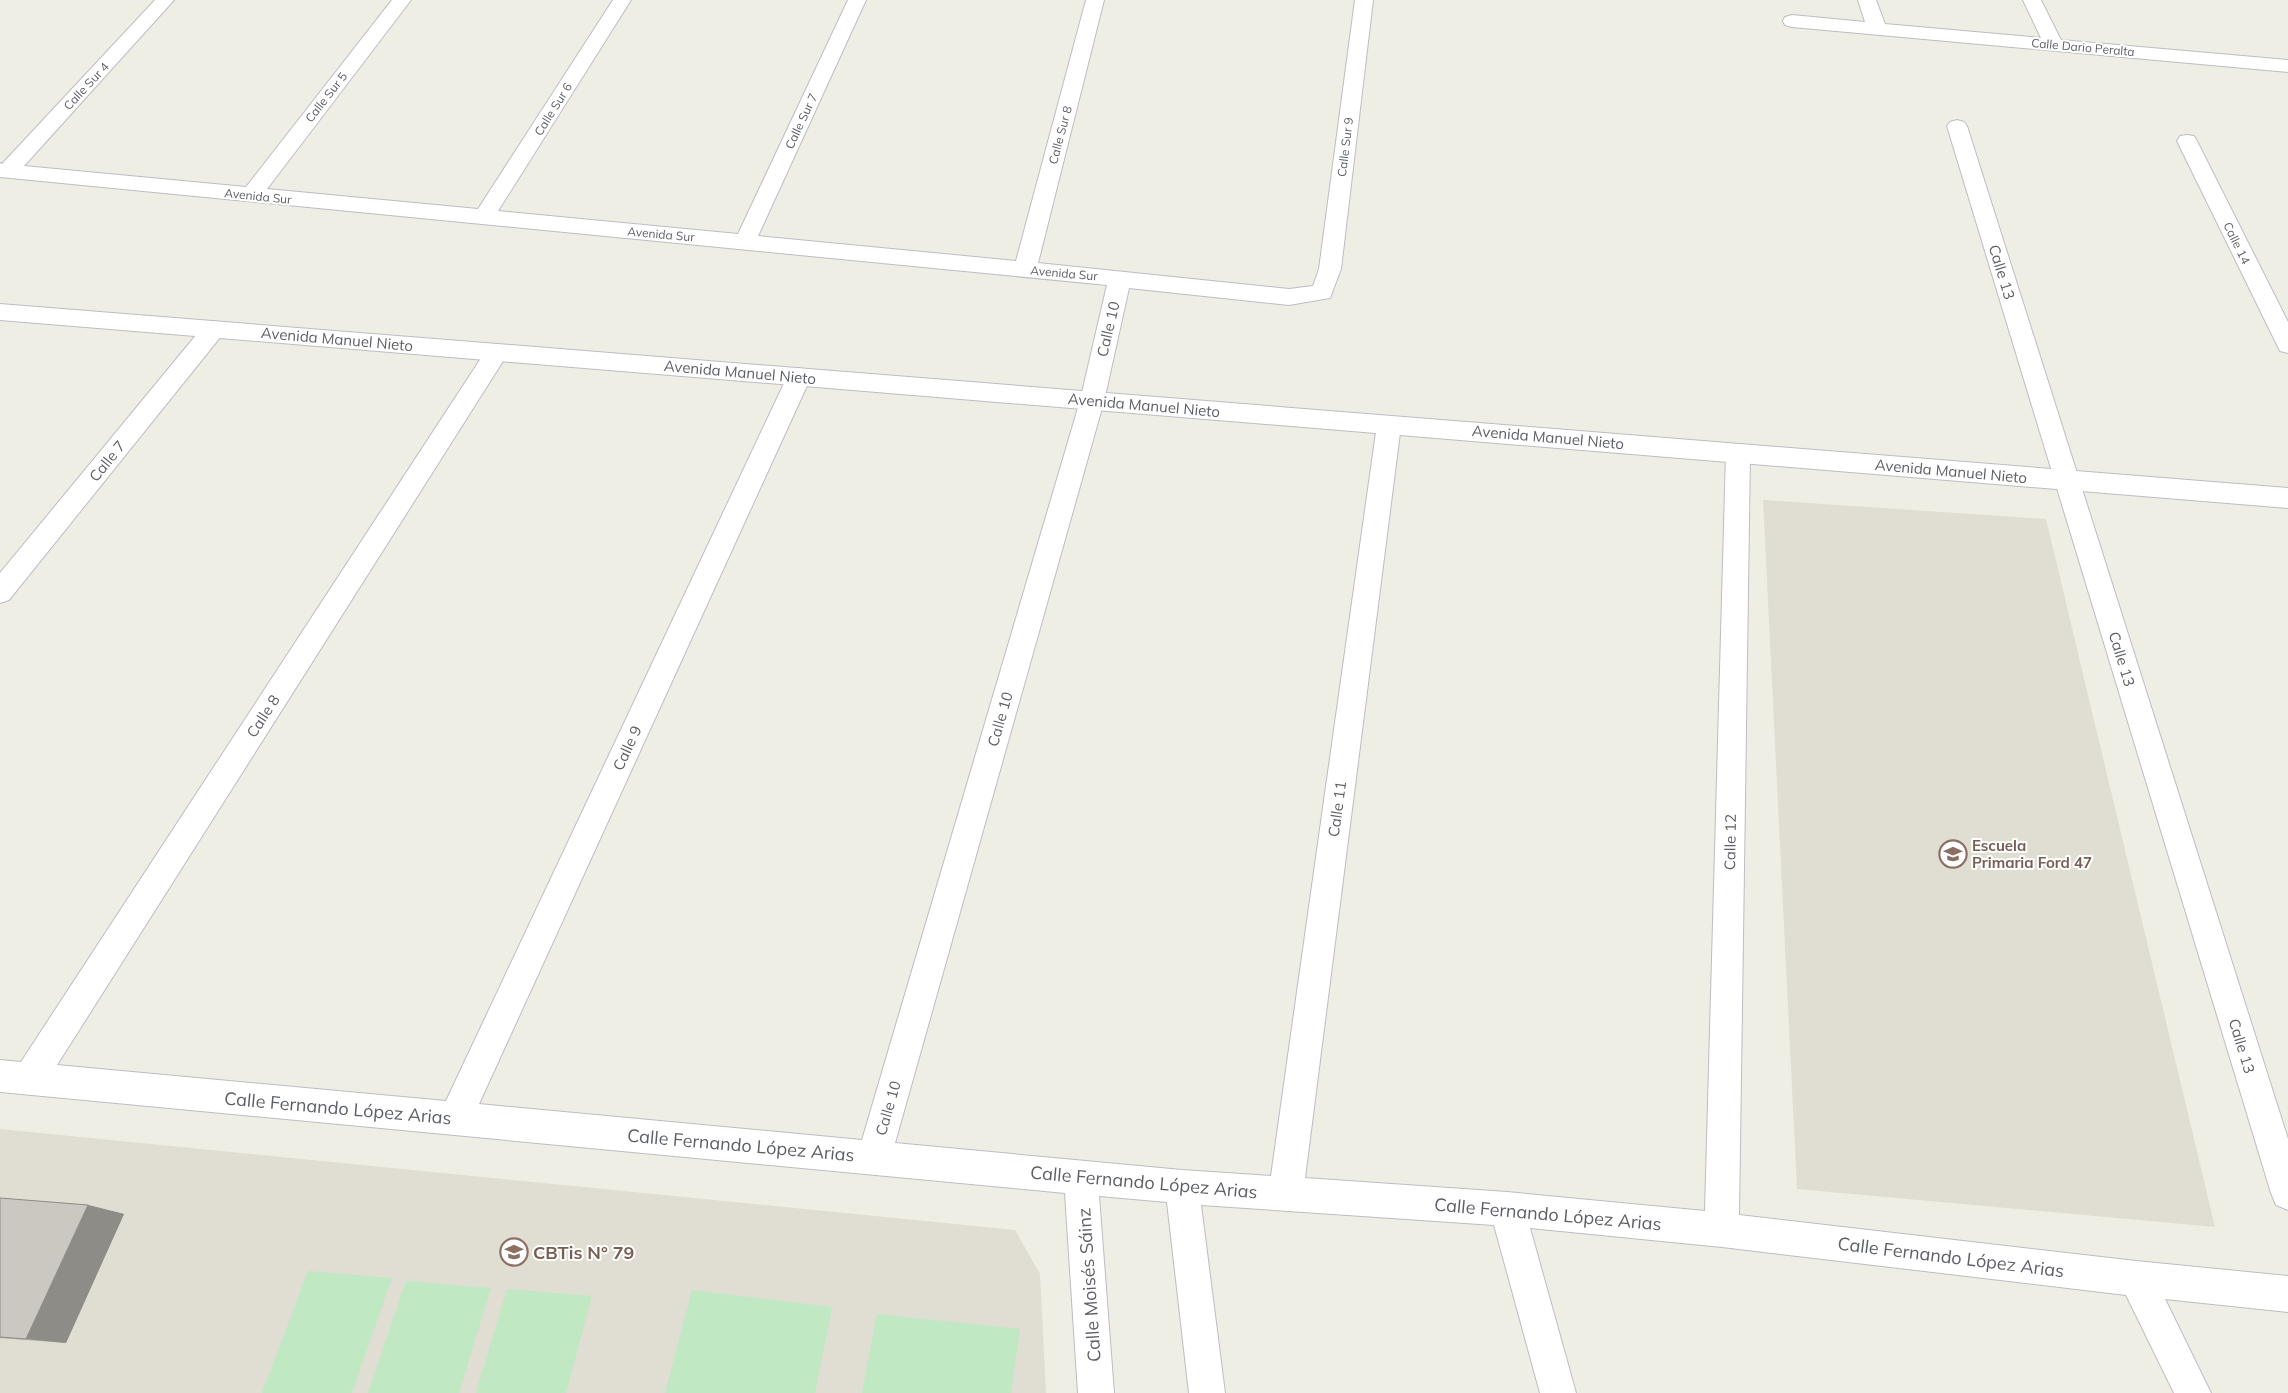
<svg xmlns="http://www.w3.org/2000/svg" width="2288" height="1393" font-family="Mulish,sans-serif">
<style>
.education{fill:#e0ddd3}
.green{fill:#bfe8c3}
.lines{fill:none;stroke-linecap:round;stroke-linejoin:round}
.minor-casing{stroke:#bcbdc4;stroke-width:2}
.tertiary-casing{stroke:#bcbdc4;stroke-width:2}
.minor{fill:#fff;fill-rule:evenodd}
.tertiary{fill:#fff;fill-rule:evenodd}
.wall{fill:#aeaca6}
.shaded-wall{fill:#8d8c87}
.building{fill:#cac8c1;stroke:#8d8c87}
.labels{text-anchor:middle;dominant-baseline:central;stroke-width:4;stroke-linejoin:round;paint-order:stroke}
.far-street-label{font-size:12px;fill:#5c5f66;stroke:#fff}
.street-label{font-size:15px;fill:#5c5f66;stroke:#fff}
.education-label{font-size:15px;font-weight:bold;fill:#785e54;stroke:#fff;text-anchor:start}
.near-street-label{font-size:18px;fill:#5c5f66;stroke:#fff}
.near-education-label{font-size:18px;font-weight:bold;fill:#785e54;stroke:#fff;text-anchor:start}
</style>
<rect width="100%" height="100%" fill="#efeee4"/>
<path class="education" d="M1763,500L2046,519L2215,1227L1797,1189Z
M0,1129L1015,1230L1040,1274L1046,1393H0Z"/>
<path class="green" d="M308,1271L392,1278L352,1393H262Z
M406,1281L491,1288L459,1393H368Z
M507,1289L592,1296L566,1393H476Z
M692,1290L832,1307L815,1393H665Z
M877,1314L1020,1329L1011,1393H862Z"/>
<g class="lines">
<g class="minor-casing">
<path id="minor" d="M155,0H174L24,166L246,187L392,0H411L267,189L478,209L613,0H631L498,211L738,234L848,0H866L758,236L1016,261L1086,0H1104L1038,263L1289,289L1313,286L1319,269L1355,0H1373L1341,269L1330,298L1289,305L1129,288L1104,401L895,1143L1182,1170L1271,1176L1377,425L1381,419L1389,416L1397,419L1401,425L1305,1178L1507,1192L1705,1211L1726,453L1729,446L1738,444L1747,446L1750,453L1739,1215L2136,1261L2288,1276V1312L2165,1299L2211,1393H2174L2126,1295L1722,1247L1530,1228L1576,1393H1540L1494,1225L1201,1205L1225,1393H1189L1167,1202L1099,1196L1114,1393H1078L1065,1193L0,1092V1060L21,1062L489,346L497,344L505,346L509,352L505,358L57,1065L446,1101L787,377L791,371L799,368L807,371L811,377L479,1104L862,1140L1080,401L1107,285L0,177V163L2,164Z
M1858,0H1876L1885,24L2041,38L2023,0H2041L2061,40L2288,60V72L1792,27L1785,25L1783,21L1785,17L1792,15L1865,22Z
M1957,120L1964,122L1967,126L2288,1139V1210L2276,1205L2271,1193L1947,126L1950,122Z
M2187,135L2194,136L2197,141L2288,322V353L2280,351L2277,345L2177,141L2180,136Z
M214,321L222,323L225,329L222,335L9,600L0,603V573L206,323Z"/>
</g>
<g class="tertiary-casing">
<path id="tertiary" d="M0,304L2288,488V508L0,320Z"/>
</g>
<use href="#minor" class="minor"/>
<use href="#tertiary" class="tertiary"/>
</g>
<path class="wall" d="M0,1198L88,1205L124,1214L66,1343L0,1338Z"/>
<path class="shaded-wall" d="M88,1205L124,1214L66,1343L26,1339Z"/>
<path class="building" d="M0,1198L88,1205L26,1339L0,1337Z"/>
<defs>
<g id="school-ring" transform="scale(1.4375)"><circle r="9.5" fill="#fff" stroke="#8d6e63" stroke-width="1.5"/><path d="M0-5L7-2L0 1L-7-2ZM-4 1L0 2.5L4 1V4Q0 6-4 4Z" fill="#8d6e63"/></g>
</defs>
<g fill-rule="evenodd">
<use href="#school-ring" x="1953" y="854"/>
<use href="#school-ring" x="514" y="1252"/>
</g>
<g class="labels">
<g class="far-street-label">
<text transform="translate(2083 47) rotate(5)">Calle Dario Peralta</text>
<text transform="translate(86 86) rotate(-47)">Calle Sur 4</text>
<text transform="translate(326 97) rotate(-52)">Calle Sur 5</text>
<text transform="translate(553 109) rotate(-58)">Calle Sur 6</text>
<text transform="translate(801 121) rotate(-65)">Calle Sur 7</text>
<text transform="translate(1060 135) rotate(-75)">Calle Sur 8</text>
<text transform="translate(1345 147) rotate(-83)">Calle Sur 9</text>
<text transform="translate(258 196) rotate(6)">Avenida Sur</text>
<text transform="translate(661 234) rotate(5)">Avenida Sur</text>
<text transform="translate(2237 243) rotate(64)">Calle 14</text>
<text transform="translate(1064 273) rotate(5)">Avenida Sur</text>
</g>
<g class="street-label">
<text transform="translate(2002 272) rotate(73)">Calle 13</text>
<text transform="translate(1108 329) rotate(-77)">Calle 10</text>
<text transform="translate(337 339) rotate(5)">Avenida Manuel Nieto</text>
<text transform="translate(740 372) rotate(5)">Avenida Manuel Nieto</text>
<text transform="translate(1144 405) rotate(5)">Avenida Manuel Nieto</text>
<text transform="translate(1548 437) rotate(5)">Avenida Manuel Nieto</text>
<text transform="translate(107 461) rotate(-51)">Calle 7</text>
<text transform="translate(1951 471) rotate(5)">Avenida Manuel Nieto</text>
<text transform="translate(2122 659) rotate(73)">Calle 13</text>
<text transform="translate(263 716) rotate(-57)">Calle 8</text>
<text transform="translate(1000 719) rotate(-74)">Calle 10</text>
<text transform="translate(627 748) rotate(-65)">Calle 9</text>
<text transform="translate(1337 809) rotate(-82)">Calle 11</text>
<text transform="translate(1730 842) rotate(-89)">Calle 12</text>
<text transform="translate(2242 1046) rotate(73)">Calle 13</text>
<text transform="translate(888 1108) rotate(-74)">Calle 10</text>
</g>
<g class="education-label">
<text x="1972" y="845">Escuela<tspan x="1972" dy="17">Primaria Ford 47</tspan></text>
</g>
<g class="near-street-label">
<text transform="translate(338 1108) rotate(5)">Calle Fernando López Arias</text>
<text transform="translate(741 1145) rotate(5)">Calle Fernando López Arias</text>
<text transform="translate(1144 1182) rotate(5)">Calle Fernando López Arias</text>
<text transform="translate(1548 1214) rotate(5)">Calle Fernando López Arias</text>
<text transform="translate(1951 1257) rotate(7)">Calle Fernando López Arias</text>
<text transform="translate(1089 1285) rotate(-94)">Calle Moisés Sáinz</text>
</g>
<g class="near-education-label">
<text x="533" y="1252">CBTis N° 79</text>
</g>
</g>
</svg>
